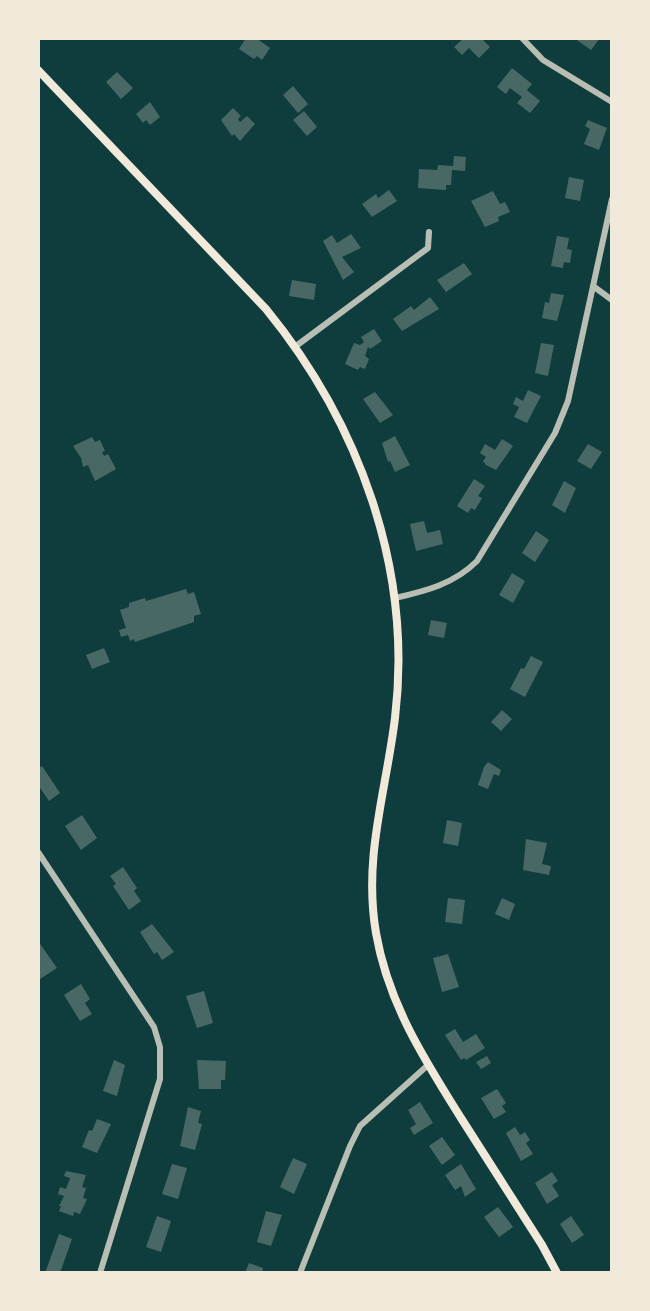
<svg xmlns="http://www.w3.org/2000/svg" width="650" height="1311" font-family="Helvetica,sans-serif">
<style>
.building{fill:#486865}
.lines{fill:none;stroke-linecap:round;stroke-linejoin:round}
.minor{stroke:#b8beb3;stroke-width:6}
.secondary{stroke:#f1e9da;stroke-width:8}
</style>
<rect width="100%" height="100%" fill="#0f3d3e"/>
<path class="building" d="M246,38H256L270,48L262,60L257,56L254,59L239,49Z
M464,38H481L490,47L479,58L469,48L462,55L454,47Z
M574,38H600L591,50Z
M512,68L532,84L527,90L540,101L530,113L517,103L522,97L510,88L506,94L497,87Z
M117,72L133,88L121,99L106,82Z
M293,86L308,104L298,113L283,95Z
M150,102L160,117L150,125L146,120L143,123L136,114Z
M233,108L241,116L238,119L240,122L247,116L255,124L240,141L234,134L232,136L221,120Z
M304,111L317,127L307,136L293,120Z
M588,120L607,128L599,150L584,144L590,129L585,126Z
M454,156L466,157L465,171L452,170L451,185H446V190L418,188L419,169L437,170L438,165L453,166Z
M569,177L584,180L580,201L565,198Z
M389,190L397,201L372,217L362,204L376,194L378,198Z
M493,191L500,204L505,202L510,212L498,217L499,221L485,227L471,201Z
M351,234L361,248L342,257L354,272L343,280L323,241L332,235L337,243Z
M557,236L569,238L567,249L572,250L570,263L564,262L563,268L551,266Z
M464,263L472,274L446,292L437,280Z
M292,280L316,284L314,300L289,296Z
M551,293L564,295L557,321L542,318L545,302L549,303Z
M430,297L439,309L402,331L393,319L411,306L414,310Z
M374,329L382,341L370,349L368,347L365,356L369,359L365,369L360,367L358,370L345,364L354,343L360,345L364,342L361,337Z
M541,343L554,345L548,376L535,373Z
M528,390L541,396L527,423L514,417L519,407L513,404L516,397L523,401Z
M375,392L393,415L380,423L363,399Z
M395,436L410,465L395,472L390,461L388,462L382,443Z
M92,437L95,442L100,440L105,451L102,452L104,456L108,454L116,469L95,481L88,465L83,467L81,458L73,446Z
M502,439L513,446L496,470L486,465L483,461L486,457L480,453L485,444L495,450Z
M588,444L602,452L591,469L577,461Z
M474,479L485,486L478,496L482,498L475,510L471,508L468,513L457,506Z
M564,481L576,488L565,513L552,505Z
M424,521L427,533L440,530L443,544L416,551L410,524Z
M536,531L549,540L535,562L522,553Z
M512,573L525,581L513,603L499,595Z
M186,589L188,594L194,592L201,614L194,616V622L135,642L134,639L130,641L128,635L121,637L119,630L126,628L120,610L129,607V603L145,598L146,601Z
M431,620L447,623L444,638L428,635Z
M104,648L110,662L92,669L86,655Z
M531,656L543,662L525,697L510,689L521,668L524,669Z
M502,710L512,719L501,731L491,722Z
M488,762L501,770L499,776L494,774L488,789L478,785L484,767Z
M42,766L60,793L49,801L38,785V769Z
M82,815L97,838L81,850L65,826Z
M447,820L462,823L458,846L443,843Z
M526,839L547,843L542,864L551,866L549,875L523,870Z
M123,867L137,888L134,891L141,901L129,910L113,886L116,884L110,876Z
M448,898L465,900L462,924L445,922Z
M502,898L515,904L509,920L495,914Z
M152,924L174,952L162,960L157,952L154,954L140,932Z
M38,941L57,968L40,979L38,976Z
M448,954L459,987L442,992L433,958Z
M81,984L90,999L85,1003L92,1014L80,1021L64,995Z
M204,991L213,1023L197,1028L186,996Z
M455,1029L463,1042L476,1034L485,1048L466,1060L464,1058L461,1060L445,1035Z
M487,1056L491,1063L481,1069L476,1062Z
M114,1060L125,1065L117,1096L103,1091Z
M197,1060L226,1061L225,1080H221V1089H199Z
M497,1089L506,1103L502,1106L506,1112L494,1119L481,1098Z
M420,1102L433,1123L414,1135L410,1128L416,1124L408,1110Z
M188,1107L201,1111L198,1123L202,1124L195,1150L180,1146Z
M97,1119L111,1124L97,1153L82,1147L89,1130L92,1131Z
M515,1127L520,1135L525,1132L530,1140L526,1143L533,1154L521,1161L506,1133Z
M442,1137L455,1155L442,1165L429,1146Z
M293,1158L307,1164L294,1194L280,1187Z
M172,1164L187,1168L178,1199L162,1194Z
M461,1164L476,1189L465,1197L461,1186L455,1190L445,1175Z
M66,1171L86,1175L82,1187L86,1188L83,1198L87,1199L80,1214L74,1212L73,1216L59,1211L61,1206H59L64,1196L58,1194L60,1187L66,1189L70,1178L64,1176Z
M552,1172L558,1181L552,1185L559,1196L547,1204L535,1183Z
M498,1207L513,1227L499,1237L484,1217Z
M266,1211L282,1215L271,1246L257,1242Z
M157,1216L171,1221L161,1252L146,1247Z
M571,1216L584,1235L572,1243L560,1224Z
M59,1234L72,1239L60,1273H45Z
M249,1263L263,1268L262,1273H245Z"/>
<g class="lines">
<path class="minor" d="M522,38L543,60L612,102
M593,286L612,300
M296,346L428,248L429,232
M395,598C426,591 454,584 477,561L555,433L568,401L612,199
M38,852L154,1027L160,1047V1079L100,1273
M300,1273L350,1146L360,1126L428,1065"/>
<path class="secondary" d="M38,70L266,309C359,423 413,569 395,718C386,792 363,857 376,933C388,1003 424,1059 461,1118C488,1160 515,1203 542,1245L557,1273"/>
</g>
<rect width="650" height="1311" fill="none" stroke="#f1e9da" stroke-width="80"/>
</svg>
